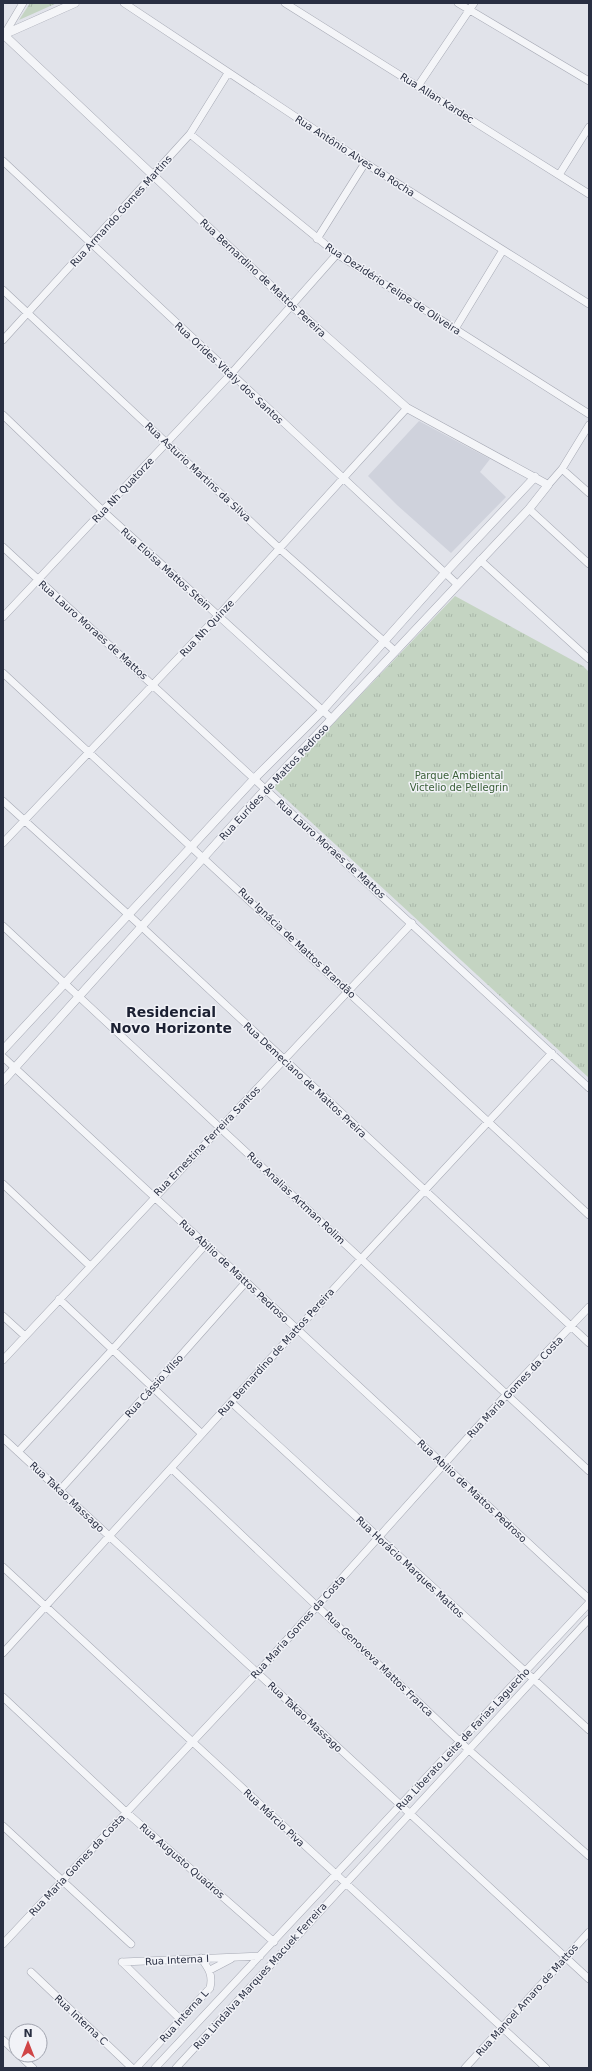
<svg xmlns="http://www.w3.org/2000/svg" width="592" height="2071" font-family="'DejaVu Sans',sans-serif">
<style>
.built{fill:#cfd2dc}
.park{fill:url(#park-tufts)}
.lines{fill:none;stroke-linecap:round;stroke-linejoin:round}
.minor-casing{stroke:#a6a9b4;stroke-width:8}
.tertiary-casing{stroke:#a6a9b4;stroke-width:9}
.minor{stroke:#f4f5f8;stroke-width:7}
.tertiary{stroke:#f4f5f8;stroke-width:8}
.labels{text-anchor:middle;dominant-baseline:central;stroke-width:3;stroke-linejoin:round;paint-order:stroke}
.street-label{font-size:10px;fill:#292f42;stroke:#f1f2f7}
.park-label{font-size:10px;fill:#385e36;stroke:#f1f2f7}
.district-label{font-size:14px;font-weight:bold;fill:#1b2032;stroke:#f1f2f7}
</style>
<defs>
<pattern id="park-tufts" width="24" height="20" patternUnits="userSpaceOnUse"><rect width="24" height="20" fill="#c4d4c2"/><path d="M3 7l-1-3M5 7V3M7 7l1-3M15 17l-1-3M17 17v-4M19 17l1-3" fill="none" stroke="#a8b6a8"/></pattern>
</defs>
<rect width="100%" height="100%" fill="#e1e3ea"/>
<path class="built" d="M419,421L490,459L480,472L506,497L451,553L397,505L368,476Z"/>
<path class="park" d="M30,3H57L19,20Z
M455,596L583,666L589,672V1078L273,787Z"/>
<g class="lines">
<g class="minor-casing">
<path id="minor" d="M124,3L365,163L589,304
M285,3L589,194
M458,3L589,81
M4,35L23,3
M418,86L474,3
M190,134L337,254L589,414
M3,161L457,584
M559,175L589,127
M317,239L365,163
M3,290L280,549L395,651
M455,329L503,250
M3,340L190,134L228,73
M3,415L103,511L332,719
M562,469L589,493
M548,485L562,469L589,425
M529,509L589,564
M3,547L589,1088
M480,560L589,659
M3,617L230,375L337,254
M3,673L589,1215
M3,801L142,927L589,1343
M3,843L218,616L407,408
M3,926L589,1471
M3,1057L589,1599
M3,1184L90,1266
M59,1299L202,1434
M3,1316L25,1336
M3,1360L412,923
M231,1402L589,1730
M3,1438L589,1979
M18,1452L113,1349L206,1244
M171,1468L470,1751L589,1856
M60,1490L153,1387L246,1282
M3,1567L546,2068
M3,1653L361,1259L552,1053
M3,1697L126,1812L274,1942
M3,1826L131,1944
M3,1944L257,1673L506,1395L589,1307
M122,1962L260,1956
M122,1962L181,2020
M210,1970L231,1959
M31,1972L132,2068
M3,2040L16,2052
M19,2055L33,2068
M136,2068L210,1988C213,1975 209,1969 201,1958
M155,2068L589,1603
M176,2068L589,1619
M465,2068L589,1932"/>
</g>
<g class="tertiary-casing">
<path id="tertiary" d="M3,35L75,3
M3,1050L254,779L323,710L445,573L535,477
M3,1081L248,808L529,509L548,485L407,408L291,305L4,35"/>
</g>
<use href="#minor" class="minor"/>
<use href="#tertiary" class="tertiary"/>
</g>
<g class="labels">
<g class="street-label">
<text transform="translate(437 98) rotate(32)">Rua Allan Kardec</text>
<text transform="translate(355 156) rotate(33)">Rua Antônio Alves da Rocha</text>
<text transform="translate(121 211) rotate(-48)">Rua Armando Gomes Martins</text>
<text transform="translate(263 278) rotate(43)">Rua Bernardino de Mattos Pereira</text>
<text transform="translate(393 289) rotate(33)">Rua Dezidério Felipe de Oliveira</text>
<text transform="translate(229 373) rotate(43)">Rua Orides Vitaly dos Santos</text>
<text transform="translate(198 472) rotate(43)">Rua Asturio Martins da Silva</text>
<text transform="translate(123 490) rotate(-47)">Rua Nh Quatorze</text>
<text transform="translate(166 569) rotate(42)">Rua Eloisa Mattos Stein</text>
<text transform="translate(207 628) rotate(-47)">Rua Nh Quinze</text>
<text transform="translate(93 630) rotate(42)">Rua Lauro Moraes de Mattos</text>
<text transform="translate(274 782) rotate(-47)">Rua Eurídes de Mattos Pedroso</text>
<text transform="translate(331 849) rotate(42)">Rua Lauro Moraes de Mattos</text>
<text transform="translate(297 943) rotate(43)">Rua Ignácia de Mattos Brandão</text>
<text transform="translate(305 1080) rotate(43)">Rua Demeciano de Mattos Preira</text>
<text transform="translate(207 1141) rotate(-46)">Rua Ernestina Ferreira Santos</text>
<text transform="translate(296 1198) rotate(43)">Rua Analias Artman Rolim</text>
<text transform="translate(234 1271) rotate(43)">Rua Abilio de Mattos Pedroso</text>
<text transform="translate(276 1352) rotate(-48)">Rua Bernardino de Mattos Pereira</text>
<text transform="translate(154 1386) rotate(-48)">Rua Cássio Vilso</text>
<text transform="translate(515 1387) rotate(-47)">Rua Maria Gomes da Costa</text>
<text transform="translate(472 1491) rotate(43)">Rua Abilio de Mattos Pedroso</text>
<text transform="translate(67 1497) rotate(43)">Rua Takao Massago</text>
<text transform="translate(410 1567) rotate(43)">Rua Horácio Marques Mattos</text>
<text transform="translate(298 1627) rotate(-48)">Rua Maria Gomes da Costa</text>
<text transform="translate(379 1664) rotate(44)">Rua Genoveva Mattos Franca</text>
<text transform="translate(305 1717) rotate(43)">Rua Takao Massago</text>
<text transform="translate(463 1739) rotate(-47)">Rua Liberato Leite de Farias Laguecho</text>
<text transform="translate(274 1818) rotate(43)">Rua Márcio Piva</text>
<text transform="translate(182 1861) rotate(41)">Rua Augusto Quadros</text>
<text transform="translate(77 1865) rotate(-47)">Rua Maria Gomes da Costa</text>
<text transform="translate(177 1960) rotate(-3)">Rua Interna I</text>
<text transform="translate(260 1976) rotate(-48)">Rua Lindalva Marques Macuek Ferreira</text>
<text transform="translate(527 2000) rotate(-48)">Rua Manoel Amaro de Mattos</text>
<text transform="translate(184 2016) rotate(-48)">Rua Interna L</text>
<text transform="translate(81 2020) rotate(43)">Rua Interna C</text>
</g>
<g class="park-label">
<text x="459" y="775">Parque Ambiental<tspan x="459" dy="12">Victelio de Pellegrin</tspan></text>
</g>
<g class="district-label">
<text x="171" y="1012">Residencial<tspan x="171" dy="16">Novo Horizonte</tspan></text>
</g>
</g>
<rect width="592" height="2071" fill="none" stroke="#292f42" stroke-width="8"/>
<g transform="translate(28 2043)"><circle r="19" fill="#f1f2f7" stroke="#a1a4af"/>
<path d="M0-3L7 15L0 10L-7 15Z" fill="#d04547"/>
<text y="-6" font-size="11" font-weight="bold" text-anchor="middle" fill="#292f42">N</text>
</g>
</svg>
